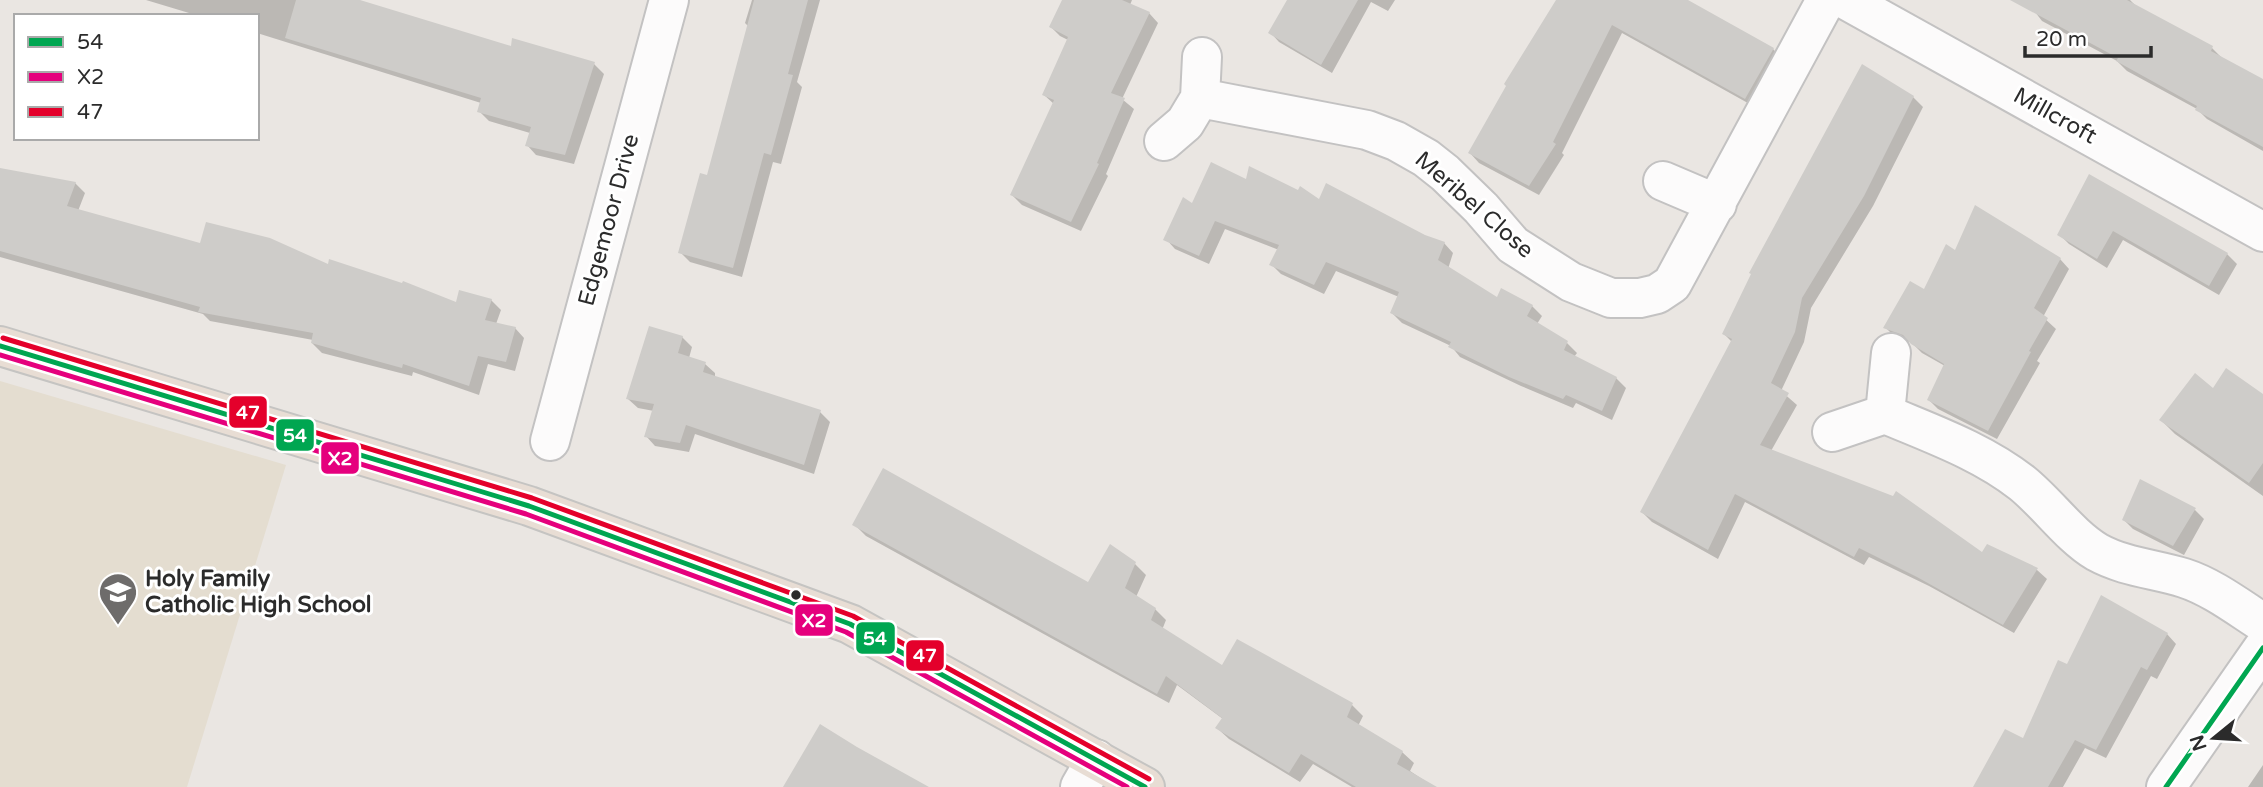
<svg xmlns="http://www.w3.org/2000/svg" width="2263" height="787" font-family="'Varela Round',sans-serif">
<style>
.education{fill:#e4ddd0}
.shadow{fill:#0003}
.building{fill:#ceccc9}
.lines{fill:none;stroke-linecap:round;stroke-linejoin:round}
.street-casing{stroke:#c3c2c2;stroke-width:42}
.highway-casing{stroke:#c5c4c2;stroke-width:42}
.street{stroke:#fcfbfb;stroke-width:38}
.highway{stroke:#e8ddd4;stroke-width:38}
.bus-1-casing{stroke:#fff;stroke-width:10}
.bus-2-casing{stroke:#fff;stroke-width:10}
.bus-3-casing{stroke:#fff;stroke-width:10}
.bus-1{stroke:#00a651;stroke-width:5}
.bus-2{stroke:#e5007d;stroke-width:5}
.bus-3{stroke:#e4002b;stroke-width:5}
.bus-dot{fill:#2b2b2b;stroke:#fff;stroke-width:2.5}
.labels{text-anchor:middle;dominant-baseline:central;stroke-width:6;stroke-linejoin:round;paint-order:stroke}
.street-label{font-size:23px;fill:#2b2b2b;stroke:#fff}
.poi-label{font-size:23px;font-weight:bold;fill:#2b2b2b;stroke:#fff;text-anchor:start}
.line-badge{stroke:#fff;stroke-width:2.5}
.badge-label{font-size:19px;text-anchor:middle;font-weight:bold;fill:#fff}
</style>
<rect width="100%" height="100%" fill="#eae6e2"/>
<path class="education" d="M0,381L286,465L187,787H0Z"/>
<path class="shadow" d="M146,0H357L512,48L594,64L604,74L574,164L536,155L527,145L530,133L489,121L479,111L481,103L257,33V16H199Z
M752,0H820L797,82L802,87L781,164L773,162L742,277L690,262L680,252L709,177L749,27L745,23Z
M1064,0H1132L1130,5L1149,13L1158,23L1122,99L1134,109L1106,174L1108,176L1081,231L1022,205L1012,195L1054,104L1044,95L1068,40L1060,36L1051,27Z
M1289,0H1395L1388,11L1371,2L1332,73L1279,42L1270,32Z
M1558,0H1685L1773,49L1782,59L1755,107L1622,33L1562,153L1564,155L1539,195L1479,163L1470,153Z
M2026,0H2130L2137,7L2212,48L2222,58L2263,81V151L2207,119L2197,109L2127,71L2117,61L2042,21Z
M1913,97L1923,107L1873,206L1811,308L1804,342L1781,391L1797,405L1771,451L1983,554L1987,546L2037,570L2047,579L2014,633L1929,586L1869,557L1864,565L1745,502L1718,559L1652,522L1642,512L1732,342L1724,334Z
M0,170L75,183L85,193L78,211L202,245L329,267L457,304L491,300L501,310L496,324L515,328L524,338L515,371L488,364L479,395L413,372L412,376L322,353L312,343L313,340L210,321L203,314L0,257Z
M2090,177L2227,254L2237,264L2219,295L2123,240L2107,268L2069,244L2060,235Z
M1247,181L1320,202L1444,243L1453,253L1448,269L1498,299L1532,306L1542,316L1537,324L1567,343L1577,353L1574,357L1616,378L1626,388L1612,420L1576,403L1573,408L1521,386L1460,357L1451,346L1402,323L1392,313L1399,297L1336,271L1324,294L1281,274L1271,264L1279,250L1225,229L1209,264L1175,249L1166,239L1193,206Z
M1956,253L2060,259L2069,269L2043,317L2056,329L2037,361L2040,363L1997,439L1938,409L1929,400L1945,366L1922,353L1912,343L1894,336L1885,327L1925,292Z
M682,337L692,347L689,358L705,364L715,373V377L820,412L830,422L814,474L695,434L689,452L655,446L646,436L654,411L638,408L628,399Z
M2263,396V496L2175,434L2161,420Z
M2195,510L2204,519L2184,555L2133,529L2124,520Z
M855,525L1088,584L1135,564L1146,575L1136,597L1155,609L1166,620L1162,630L1222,667L1352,705L1363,716L1358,726L1402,752L1414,763L1410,771L1434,787H1352L1313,764L1300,782L1229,739L1217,728L1223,719L1177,685L1169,703L866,536Z
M2167,634L2176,644L2157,679L2151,676L2106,758L2085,748L2063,787H1975L2024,740L2068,666Z
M2263,765V787H2248Z"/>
<path class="building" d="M296,0H360L511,46L512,38L595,62L565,155L525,146L531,127L477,112L481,98L285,38Z
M754,0H808L788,74L793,75L771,155L764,153L733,268L678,253L700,173L707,175Z
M1062,0H1122L1150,12L1111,93L1125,98L1097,163L1099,164L1071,222L1010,195L1054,100L1042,95L1068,37L1049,27Z
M1287,0H1358L1321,65L1268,33Z
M1556,0H1688L1774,48L1745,99L1612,25L1553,142L1556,144L1529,186L1468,153L1506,86L1504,84Z
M2010,0H2127L2213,46L2211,51L2263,79V147L2195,110L2197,106L2116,61L2118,58Z
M1862,64L1914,96L1864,196L1802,298L1795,332L1771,383L1789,393L1760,445L1893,496L1896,491L1982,552L1987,544L2038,568L2003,625L1917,577L1859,548L1854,557L1735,494L1708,550L1640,512L1732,339L1722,334L1751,274L1749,273Z
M1211,162L1246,179L1249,166L1298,190L1300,186L1319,199L1326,183L1425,235L1445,242L1438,260L1497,297L1501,288L1533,305L1527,316L1568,341L1564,350L1617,377L1602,411L1566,395L1563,399L1509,377L1448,347L1451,342L1390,313L1399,292L1326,262L1314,285L1269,265L1279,245L1215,221L1199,256L1163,240L1183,197L1192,203Z
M0,168L76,182L67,206L200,243L206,222L270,238L328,264L329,259L402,283L403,281L456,302L459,290L492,299L485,320L516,327L506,362L478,356L469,386L403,364L402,368L311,343L313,333L198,312L200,307L0,251Z
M2089,174L2228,253L2209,286L2113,231L2097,259L2057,235Z
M1975,205L2061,258L2034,308L2048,318L2029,351L2031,352L1988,431L1927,400L1944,364L1911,344L1903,335L1883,328L1910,281L1924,289L1946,244L1955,250Z
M649,326L683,336L678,353L706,362L703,372L821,410L804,465L686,425L680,443L644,437L654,404L626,399Z
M2226,368L2263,394V463L2249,483L2159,420L2195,373L2213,388Z
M883,468L1088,582L1110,544L1136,562L1125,588L1156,608L1151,620L1222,665L1237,639L1353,703L1347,717L1403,751L1397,764L1437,787H1356L1301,754L1289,773L1215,728L1222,718L1166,676L1157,694L852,525Z
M2140,479L2196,508L2173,546L2122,520Z
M2101,595L2168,633L2147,670L2141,667L2096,750L2075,740L2048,787H1973L2005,729L2023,738L2058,660L2067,664Z
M820,724L857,747L929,787H783Z"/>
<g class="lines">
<g class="street-casing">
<path id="street" d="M1846,0L2263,232
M1200,98L1367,130L1396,141L1426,158L1445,173L1481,208L1513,245L1571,282L1611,298H1640L1657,294L1672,284L1826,0
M1164,141L1185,123L1200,98L1202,57
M1663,181L1717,204
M1885,414C1932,434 1981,451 2022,483C2048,504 2070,536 2097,552C2124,567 2155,569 2184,578C2212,587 2238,607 2263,623
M1832,432L1885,414L1891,353
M550,441L669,0
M1080,787L1096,759
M2166,787L2263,648"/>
</g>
<g class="highway-casing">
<path id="highway" d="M0,346L529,506L850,624L1145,787"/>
</g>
<use href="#street" class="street"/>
<use href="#highway" class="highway"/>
<g class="bus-1-casing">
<path id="bus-1" d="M0,346L529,506L850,624L1145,787
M2166,787L2263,648"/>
</g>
<g class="bus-2-casing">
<path id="bus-2" d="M0,355L526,514L846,632L1127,787"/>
</g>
<g class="bus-3-casing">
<path id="bus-3" d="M3,338L532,498L853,616L1149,779"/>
</g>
<use href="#bus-1" class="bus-1"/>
<use href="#bus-2" class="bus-2"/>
<use href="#bus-3" class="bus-3"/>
</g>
<defs>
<g id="school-pin" transform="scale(2.0125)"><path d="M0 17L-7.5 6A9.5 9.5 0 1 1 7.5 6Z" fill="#6e6c6b" stroke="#fff"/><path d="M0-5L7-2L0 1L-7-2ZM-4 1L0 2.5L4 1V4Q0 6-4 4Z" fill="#fff"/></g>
</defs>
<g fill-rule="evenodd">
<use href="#school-pin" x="118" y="592"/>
</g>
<circle class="bus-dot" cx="796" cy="595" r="6"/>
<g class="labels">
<g class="street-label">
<text transform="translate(2055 116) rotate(29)">Millcroft</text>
<text transform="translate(1474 205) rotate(41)">Meribel Close</text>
<text transform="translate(609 220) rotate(-75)">Edgemoor Drive</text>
</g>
<g class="poi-label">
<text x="145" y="579">Holy Family<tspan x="145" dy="26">Catholic High School</tspan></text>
</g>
</g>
<g class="line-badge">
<rect x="228" y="395" width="40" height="34" rx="7" fill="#e4002b"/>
<rect x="275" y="418" width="40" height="34" rx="7" fill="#00a651"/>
<rect x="320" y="441" width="40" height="34" rx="7" fill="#e5007d"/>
<rect x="794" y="603" width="40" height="34" rx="7" fill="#e5007d"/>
<rect x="855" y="621" width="41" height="34" rx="7" fill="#00a651"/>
<rect x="905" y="639" width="40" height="33" rx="7" fill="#e4002b"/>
</g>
<g class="badge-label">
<text x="248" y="419">47</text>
<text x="295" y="442">54</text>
<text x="340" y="465">X2</text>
<text x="814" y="627">X2</text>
<text x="875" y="645">54</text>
<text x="925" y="662">47</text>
</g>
<rect x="14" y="14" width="245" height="126" fill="#ffffff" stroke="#aaaaaa" stroke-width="2"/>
<rect x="28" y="37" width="35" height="10" fill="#00a651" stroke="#aaaaaa" stroke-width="2"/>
<text x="77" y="49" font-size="21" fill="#2b2b2b">54</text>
<rect x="28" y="72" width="35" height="10" fill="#e5007d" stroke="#aaaaaa" stroke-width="2"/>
<text x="77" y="84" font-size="21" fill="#2b2b2b">X2</text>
<rect x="28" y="107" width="35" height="10" fill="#e4002b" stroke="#aaaaaa" stroke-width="2"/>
<text x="77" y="119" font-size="21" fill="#2b2b2b">47</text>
<g transform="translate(2214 738) rotate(252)" stroke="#ffffff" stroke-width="5" paint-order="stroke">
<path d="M0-5L12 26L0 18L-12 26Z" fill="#2b2b2b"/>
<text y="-10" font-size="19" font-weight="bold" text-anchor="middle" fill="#2b2b2b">N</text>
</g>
<path d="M2025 46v10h126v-10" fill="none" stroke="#2b2b2b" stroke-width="3.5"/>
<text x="2036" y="46" font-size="21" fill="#2b2b2b" stroke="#ffffff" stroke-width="5" paint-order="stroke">20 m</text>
</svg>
